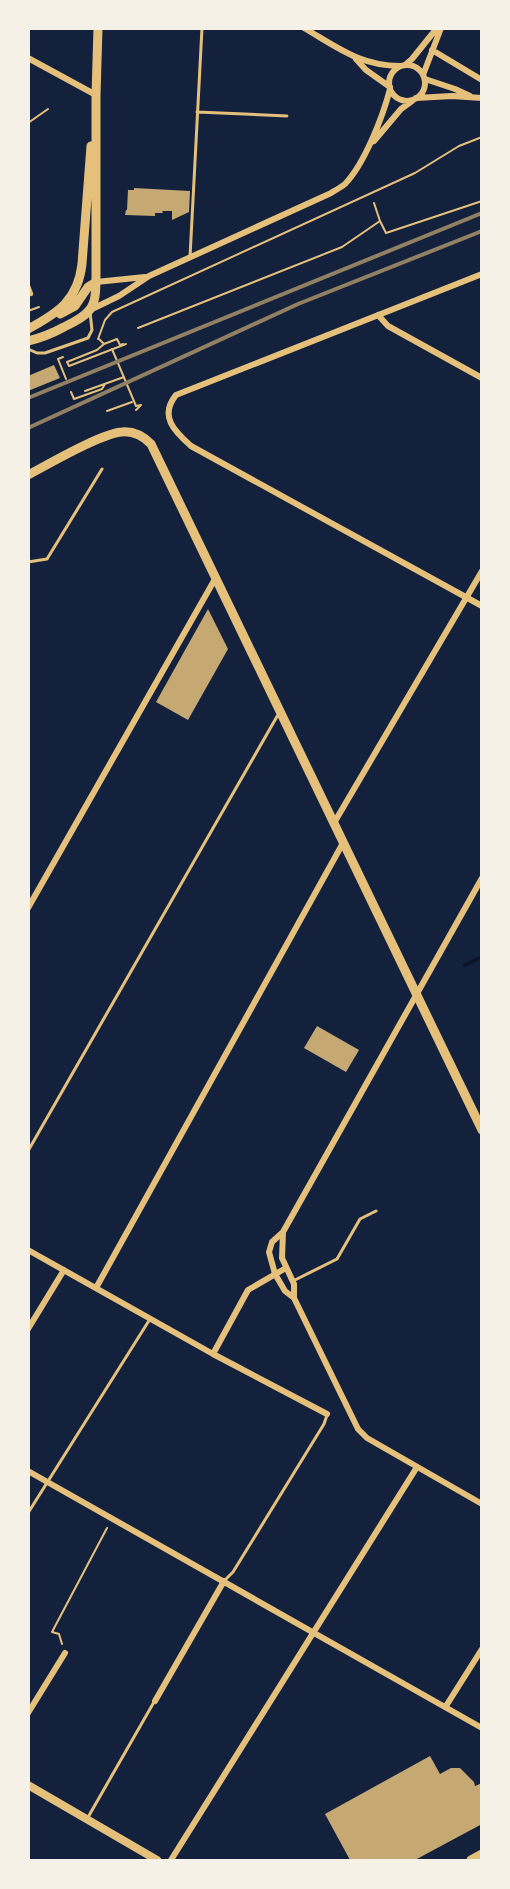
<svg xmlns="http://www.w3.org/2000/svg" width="510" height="1889" font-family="'Golos Text',sans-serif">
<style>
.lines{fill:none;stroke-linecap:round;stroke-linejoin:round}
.stream{stroke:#0b132b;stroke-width:4}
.building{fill:#c6a872}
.path{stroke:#e5c07b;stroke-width:2}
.service{stroke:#e5c07b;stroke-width:3}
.pedestrian{stroke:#e5c07b;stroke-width:4.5}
.minor{stroke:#e5c07b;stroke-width:6}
.tertiary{stroke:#e5c07b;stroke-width:8}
.primary{stroke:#e5c07b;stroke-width:9}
.rail{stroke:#918062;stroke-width:4}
</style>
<rect width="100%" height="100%" fill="#14213d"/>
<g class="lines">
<path class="stream" d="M465,965L482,957"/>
</g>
<path class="building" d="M134,188L190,191L189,212L172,220V211H162L163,213H155V216L125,215L126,210H127L128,190H134Z
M54,365L60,378L28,391V376Z
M208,609L228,649L188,720L156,702Z
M317,1026L359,1050L346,1072L304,1048Z
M430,1756L440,1774L451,1768H460L474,1782L475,1786L482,1783V1824L415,1860H350L325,1814Z"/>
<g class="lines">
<path class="path" d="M28,123L48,109
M380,221L386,233L482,201
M28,311L39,307
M138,328L342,247L380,221L374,203
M98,339L105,320L112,312L415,173L459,146L482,137
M99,339L104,344L117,339L120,345L123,344
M104,344L97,350L67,362L69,366L126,344
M112,349L136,406L141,405
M63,357L58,359L66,379
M85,391L124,377
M71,392L74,399L102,389L105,384
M136,410L141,405
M107,411L132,402
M62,1644L59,1634L52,1632L107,1528"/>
<path class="service" d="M197,112L287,116
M190,257L202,28
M28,349L37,353H45L88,338L92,330L90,312
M28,562L47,559L102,469
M28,1151L279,713
M293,1281L337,1259L360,1219L376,1211
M28,1513L150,1319
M225,1580L233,1572L324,1424L327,1415
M87,1819L154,1702"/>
<path class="pedestrian" d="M28,286L31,294"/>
<path class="minor" d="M304,28C337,47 360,66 400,66
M432,50L482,80
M28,58L96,95
M356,59L366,70L390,87
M405,65L412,59L437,28
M389 83a18 18 0 1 1 36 0a18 18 0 1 1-36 0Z
M423,75L441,28
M425,79L455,89L470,96
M416,98L452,96L482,98
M374,141L401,109L412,101
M482,274L176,395C159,416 174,431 191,446L482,606
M96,282L145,277
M90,310L119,296L149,276L329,194C334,191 340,188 345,184C365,163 383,116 390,89
M378,315L388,326L482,378
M334,823L482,571
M28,908L215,579
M283,1232L282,1258L294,1284V1298L358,1429L367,1438L482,1504
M28,1250L213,1354L327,1414
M96,1288L343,843
M294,1298L285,1291L275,1274L269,1252L272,1242L283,1232L482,878
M28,1329L64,1270
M213,1354L248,1290L286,1268
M28,1471L482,1728
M155,1701L224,1581
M446,1706L482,1649
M28,1713L65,1653
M171,1860L417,1467"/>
<path class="tertiary" d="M28,1785L157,1860"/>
<path class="primary" d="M60,314L75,306L88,287L96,282
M28,329C58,313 78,300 82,264L91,146
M28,341C41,338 53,333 64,327C96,312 96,305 96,271V95L98,28
M28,475C49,464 102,433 122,432C133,431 143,436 151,444L482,1130
M471,1860L482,1854"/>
<path class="rail" d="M28,398L482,213
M28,428L298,304L482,231"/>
</g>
<rect width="510" height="1889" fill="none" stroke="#f6f1e7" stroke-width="60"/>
</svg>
